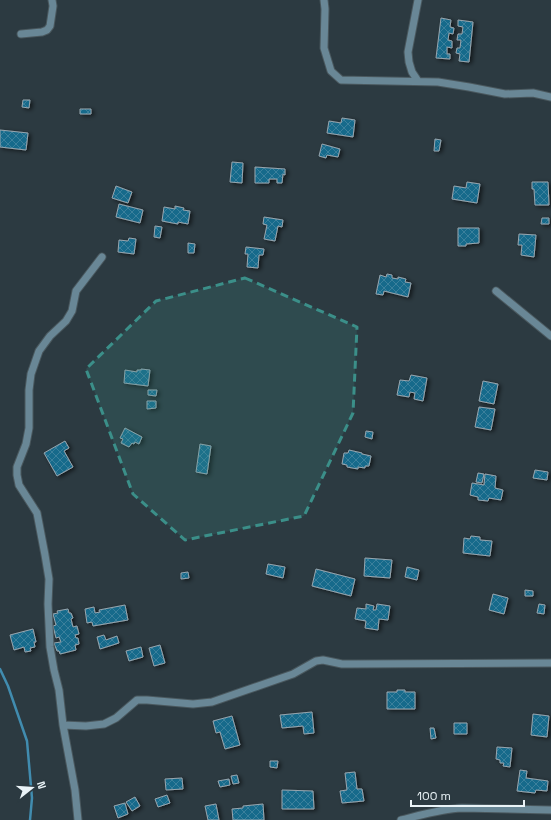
<svg xmlns="http://www.w3.org/2000/svg" width="551" height="820" font-family="'Space Grotesk',sans-serif">
<style>
.lines{fill:none;stroke-linecap:round;stroke-linejoin:round}
.stream{stroke:#418caf;stroke-width:2.5}
.building{fill:url(#building-cross-hatch);stroke:#97a6af;filter:url(#shadow)}
.street-casing{stroke:#4a585e;stroke-width:9}
.street{stroke:#698796;stroke-width:7}
.marked{fill:#3b8f89;fill-opacity:0.2;stroke:#3b8f89;stroke-width:3;stroke-dasharray:8 5;stroke-linejoin:round}
</style>
<defs>
<pattern id="building-cross-hatch" width="8" height="8" patternUnits="userSpaceOnUse"><rect width="8" height="8" fill="#196a8b"/><path d="M0 0l8 8M0 8l8-8" fill="none" stroke="#3b809c"/></pattern>
<filter id="shadow"><feDropShadow dx="2.5" dy="1.5" stdDeviation="2" flood-color="#0009"/></filter>
</defs>
<rect width="100%" height="100%" fill="#2c3a41"/>
<g class="lines">
<path class="stream" d="M0,669L8,686L27,741L32,798L30,820"/>
</g>
<path class="building" d="M441,18L451,20L450,27L454,28L453,34L449,33L448,40L452,41V48L447,47V54H450V59L436,58Z
M458,20L473,22L469,62L459,61L460,54L456,53L457,48H460L461,40H457L458,34H462L463,27L458,26Z
M23,100H30L29,108L22,107Z
M80,109H91V114H80Z
M342,118L355,120L353,137L327,133L329,121L341,123Z
M0,130L28,133L26,150L0,147Z
M435,139L441,140L439,151H434Z
M322,144L340,149L338,157L327,155L326,158L319,156Z
M232,162L243,163L242,183L230,182Z
M255,167L285,169V175L283,174L282,183H277V179H269V183H255Z
M467,182L480,184L477,203L452,199L454,186L466,188Z
M532,182H548L549,205H535L534,189H532Z
M116,186L132,192L128,203L112,198Z
M119,204L143,210L140,223L116,217Z
M175,206L184,208L183,210L190,211L188,224L178,222V224L162,221L164,207L175,209Z
M264,217L283,220L282,227L278,226L275,241L264,239L267,225L263,224Z
M542,218H549V224H541Z
M155,226L162,227L160,238L154,237Z
M458,228H479V243L466,244V246H458Z
M519,234L536,235L534,257L521,255L522,245H518Z
M129,238L136,239L134,254L118,252L119,240L128,241Z
M188,243L195,244L194,253H188Z
M246,247L264,249L263,255H259L258,268L247,267L248,254H245Z
M387,274L392,275V278L398,279V277L406,279L405,282L411,283L408,297L384,291L383,295L376,294L380,275L386,277Z
M141,369L150,370L148,386L124,383L125,370L137,372V370H141Z
M411,375L427,378L423,401L414,399L415,393L410,392L409,397L397,395L400,380L409,381Z
M483,381L498,384L494,404L479,401Z
M148,390H157L156,396L148,395Z
M147,401H156V408L147,409Z
M479,407L495,409L491,430L475,427Z
M125,428L142,437L139,444L135,442L134,444L132,443L129,447L121,443L123,439L120,438Z
M366,431L373,432L372,439L365,437Z
M65,441L69,448L64,451L73,467L57,476L44,453Z
M200,444L211,446L207,474L196,472Z
M349,450L362,453V454L371,456L369,466H365V468L358,467V469L347,467V465L342,464L344,453H348Z
M535,470L548,472L547,480L533,478Z
M478,473L484,474L482,483L476,482Z
M485,474L496,476L495,488L503,490L501,500L489,498L488,501L478,500V497L470,495L472,483L484,485Z
M471,536L480,537V540L492,541L490,556L463,553L464,538L470,539Z
M365,558L392,560L390,578L364,576Z
M268,564L285,567L283,578L266,574Z
M407,567L419,570L417,580L405,577Z
M316,569L355,579L351,596L312,586Z
M188,572L189,578L181,579V573Z
M525,590L533,591V596H525Z
M493,594L508,598L504,614L489,610Z
M366,604L374,606L373,610H376L377,604L390,606L388,620L379,619L378,630L365,628L366,621L355,619L357,608L366,609Z
M539,604L545,605L544,614L537,613Z
M125,605L128,620L93,626L92,622L87,623L85,609L94,607L95,613L100,612L99,610Z
M68,609L69,613H71L73,618L71,619L73,627L77,626L79,634L75,635L76,638H78L79,644L75,645L76,650L60,654L59,651H57L54,643L61,642L59,637L56,638L53,626L56,625L53,614L58,613L57,611Z
M33,629L36,642H34L35,647L30,648L31,651L25,652L24,647L14,650L10,635Z
M104,635L106,640L117,636L119,643L100,649L97,637Z
M160,645L165,663L154,666L149,648Z
M141,647L143,657L129,661L126,651Z
M397,690H405V692H415V709H387V692H397Z
M312,712L314,733L304,734L303,726L282,728L280,715Z
M533,714L549,716L547,737L531,735Z
M232,716L240,745L225,749L220,732L216,733L213,721Z
M454,723H467V734H454Z
M430,728H434L436,738L431,739Z
M497,747L512,748L510,767L503,766L504,763H500V760L496,759Z
M270,761H278L277,768L270,767Z
M520,770L527,771L526,778L548,781L547,791L536,790L535,793L517,791Z
M355,772L357,789H362L364,801L342,803L340,791L347,790L345,773Z
M237,775L239,783L233,784L231,776Z
M182,778L183,789L166,790L165,779Z
M229,779L230,785L220,787L218,781Z
M282,790L313,791L314,809H282Z
M167,795L170,803L158,807L155,799Z
M135,797L140,806L132,811L126,802Z
M125,803L128,814L118,818L114,806Z
M216,804L219,820H208L205,806Z
M263,804L264,820H233L232,809L243,808V806Z"/>
<g class="lines">
<g class="street-casing">
<path id="street" d="M324,0L325,9L324,48L331,71L341,80L438,82L469,87L505,94L533,93L551,97
M418,0L408,52L409,62L412,72L418,81
M21,34L42,32L47,30L50,26L53,6L52,0
M496,291L551,336
M63,725L86,726L104,724L116,718L137,700H147L193,704L212,702L293,674L316,661L323,660L342,664H351L551,663
M78,820L75,790L63,725L59,690L54,670L50,647L48,604L49,579L45,555L37,513L19,485L17,475V467L26,444L29,428V390L31,374L39,351L50,336L66,321L72,311L76,291L102,257
M401,820C421,815 441,809 462,808L551,810"/>
</g>
<use href="#street" class="street"/>
</g>
<path class="marked" d="M245,278L357,327L353,413L304,516L185,540L133,494L86,369L156,301Z"/>
<g transform="translate(32 788) rotate(73)" stroke="#2c3a41" stroke-width="3" paint-order="stroke">
<path d="M0-3L7 15L0 10L-7 15Z" fill="#eaf3f7"/>
<text y="-6" font-size="11" font-weight="bold" text-anchor="middle" fill="#eaf3f7">N</text>
</g>
<path d="M411 800v6h113v-6" fill="none" stroke="#eaf3f7" stroke-width="2"/>
<text x="417" y="800" font-size="12" fill="#eaf3f7" stroke="#2c3a41" stroke-width="3" paint-order="stroke">100 m</text>
</svg>
